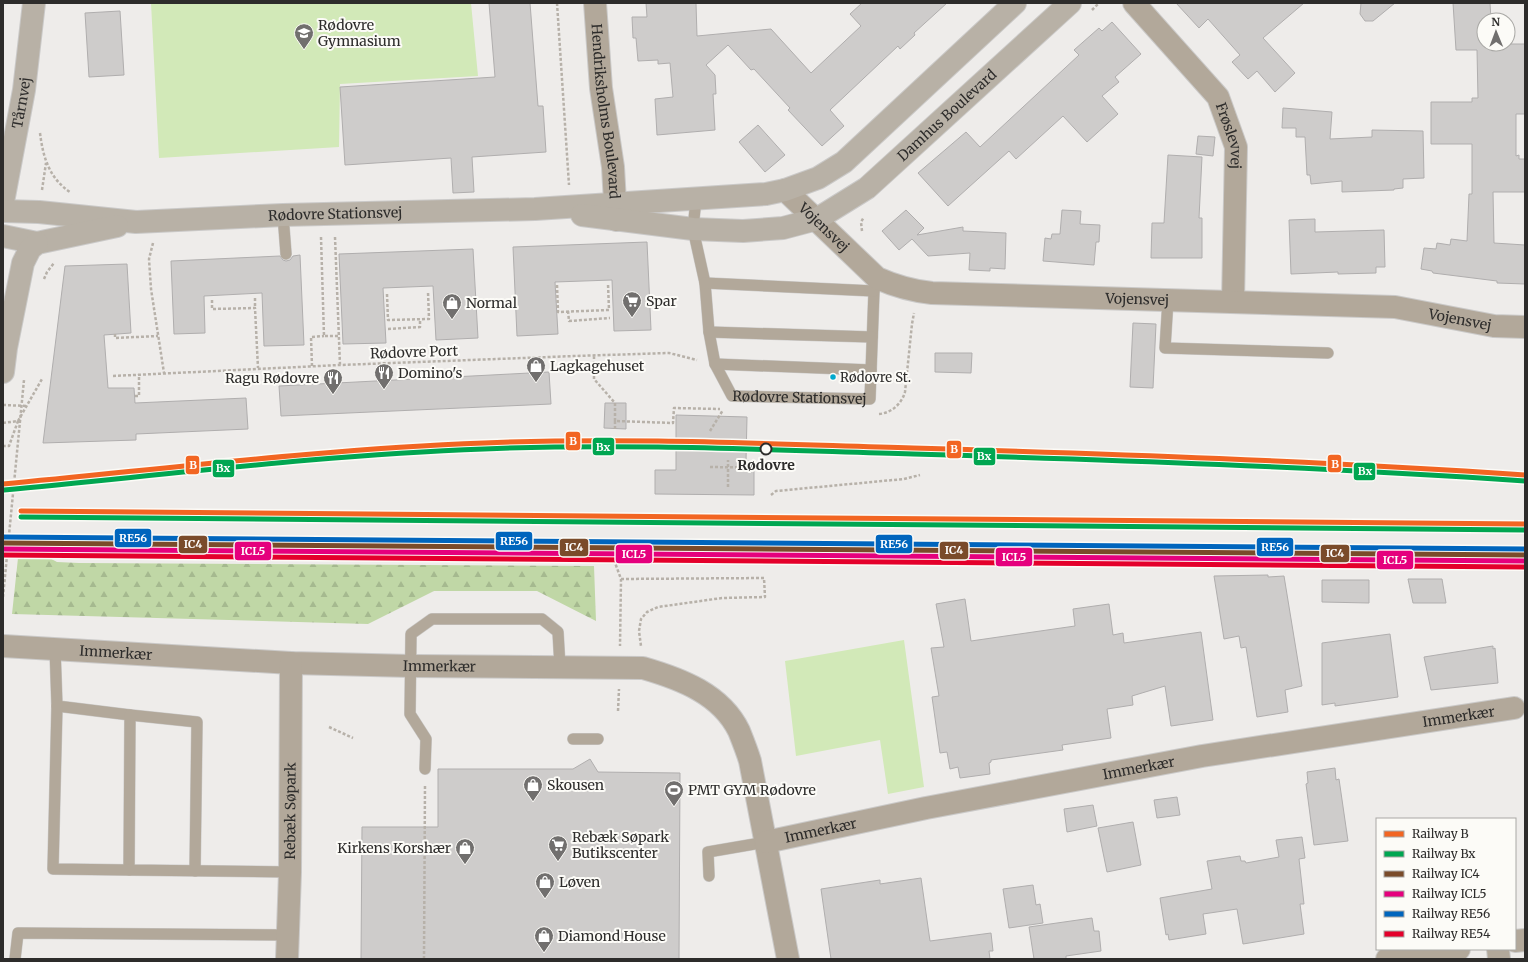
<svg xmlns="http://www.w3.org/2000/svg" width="1528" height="962" font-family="Merriweather,serif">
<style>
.forest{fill:url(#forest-firs)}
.green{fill:#d2e9b8}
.building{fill:#cecccb;stroke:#b0aeae}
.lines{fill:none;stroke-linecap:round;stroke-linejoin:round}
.lane-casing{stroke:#cac9c8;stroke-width:12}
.street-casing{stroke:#cac9c8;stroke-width:24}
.secondary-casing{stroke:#cac9c8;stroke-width:24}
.path{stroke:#b7b1a9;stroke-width:2.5;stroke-dasharray:3 2;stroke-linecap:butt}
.lane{stroke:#b2a89a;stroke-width:11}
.street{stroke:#b2a89a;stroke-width:22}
.secondary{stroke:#b8b1a6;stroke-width:22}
.path-bridge{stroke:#b7b1a9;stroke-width:2.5;stroke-dasharray:3 2;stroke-linecap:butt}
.rail-1-casing{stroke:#fcfbf7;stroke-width:8}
.rail-2-casing{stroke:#fcfbf7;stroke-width:8}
.rail-3-casing{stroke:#fcfbf7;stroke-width:8}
.rail-4-casing{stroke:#fcfbf7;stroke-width:8}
.rail-5-casing{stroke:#fcfbf7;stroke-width:8}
.rail-6-casing{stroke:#fcfbf7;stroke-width:8}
.rail-1{stroke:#f26522;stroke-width:5}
.rail-2{stroke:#00a651;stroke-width:5}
.rail-3{stroke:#7a4b2a;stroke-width:5}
.rail-4{stroke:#e5007d;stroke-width:5}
.rail-5{stroke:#0065bd;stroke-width:5}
.rail-6{stroke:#e4002b;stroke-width:5}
.bus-dot{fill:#00a9ce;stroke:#fcfbf7;stroke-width:1.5}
.stop-dot{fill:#fcfbf7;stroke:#2d2c2b;stroke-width:2}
.labels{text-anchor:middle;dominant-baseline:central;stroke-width:4;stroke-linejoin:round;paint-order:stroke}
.bus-label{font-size:13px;fill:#2d2c2b;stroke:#fcfbf7;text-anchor:start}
.poi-label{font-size:14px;fill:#2d2c2b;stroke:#fcfbf7;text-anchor:start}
.street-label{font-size:14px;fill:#2d2c2b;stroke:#fcfbf7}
.stop-label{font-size:14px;font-weight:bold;fill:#2d2c2b;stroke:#fcfbf7}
.line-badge{stroke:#fcfbf7;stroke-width:1.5}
.badge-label{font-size:11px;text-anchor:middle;font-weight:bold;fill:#fff}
</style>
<defs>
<pattern id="forest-firs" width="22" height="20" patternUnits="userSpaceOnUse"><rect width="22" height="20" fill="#c0d7a6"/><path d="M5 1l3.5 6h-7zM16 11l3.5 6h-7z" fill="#a5b98f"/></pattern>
</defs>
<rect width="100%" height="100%" fill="#eeecea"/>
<path class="forest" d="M40,553L57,562L79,563L594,566L596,621L537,591H434L368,624L12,614L18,558Z"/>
<path class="green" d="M151,3H471L478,76L340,84L339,147L159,158Z
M904,640L924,787L888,794L880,740L796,756L785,661Z"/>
<path class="building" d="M489,3H530L538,106H543L546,152L472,157L474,192L453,193L451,158L345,165L340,87L495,77Z
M646,3H696L697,36L771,29L811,73L861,26L850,14L862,3H947L914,33L915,35L900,49L898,46L830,110L844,126L822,146L788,110L790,108L754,69L751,70L728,45L706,65L715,75L716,94H713L715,130L657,135L655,99L673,97L670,63L658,64V60L638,61L636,38H633L632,17H647Z
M1176,3H1304L1263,38L1295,73L1275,92L1257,71L1248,79L1232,62L1240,55L1208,19L1199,28Z
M1361,3H1395L1373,21H1365L1360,14Z
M1453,3H1490L1491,20H1484V44H1525V114H1516V156L1519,155V159H1525V192H1493L1494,243L1525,245V284L1497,283V281L1433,273L1432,271L1421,269L1424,248L1436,249L1437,243L1450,245L1451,239L1467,241L1469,194H1472V144H1431V102H1472V98H1478L1477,50H1456Z
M120,11L124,75L89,77L85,13Z
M1112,22L1141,54L1115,77L1119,82L1102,96L1118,114L1087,142L1063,116L1016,159L1009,151L948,206L918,173L966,132L980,147L1079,55L1074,50L1099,28L1102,31Z
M1283,108L1332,112L1330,139L1372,137V130L1423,131L1424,178L1403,179V188L1394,189V190L1342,192V181L1311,184L1310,175H1307L1305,137H1296V128H1282Z
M758,125L785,155L765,172L739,142Z
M1198,136L1215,137L1213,156L1196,154Z
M1168,155L1202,157L1199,218H1202V258H1151L1152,223H1164Z
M906,210L924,228L917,235L963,227V231L1006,233L1005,269L990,268V271L969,270L970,253L928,256L912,239L899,250L882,231Z
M1062,210L1081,211L1080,224L1100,225L1099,242H1096L1094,265L1043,261L1045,238L1051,239L1052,234H1060Z
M1315,219V232L1384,230L1385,267H1376V273L1338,274V272L1291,274L1289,220Z
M647,242L651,330L614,331L612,280L555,282L558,334L517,336L513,247Z
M473,249L478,338L436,340L433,286L383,288L386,343L343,344L339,254Z
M300,255L304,345L264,346L262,293L204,296L205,333L174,334L171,261L280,256L283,260L286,261L290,260L293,256Z
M127,264L131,333L104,335L108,388H134L135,403L246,398L248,429L136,434V440L43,443L65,266Z
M1133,323L1156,324L1153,388L1130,387Z
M935,353H972L971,373L935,372Z
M549,372L551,404L281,416L279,386Z
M605,403H626V429L604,428Z
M676,415L747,417L746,461H754V495L655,494V470H676Z
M1268,575V577L1284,576L1302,686L1285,690L1288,712L1257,717L1246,647L1241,648L1239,636L1224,639L1214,576Z
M1408,579H1442L1446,603H1413Z
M1322,580H1369V603L1322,602Z
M965,599L971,641L1075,626L1073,609L1109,604L1113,635L1123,633L1124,643L1201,632L1213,720L1171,726L1165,686L1132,696L1133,705L1107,709L1111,738L1062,745L1063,750L991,760V762L989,763L990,774L960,778L958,767L950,769L947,752L940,753L932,697L939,696L931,648L944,647L936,604Z
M1390,634L1398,697L1335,706V703L1322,705V643Z
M1493,646V649L1495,648L1498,683L1431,690L1424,657Z
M590,759L598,772L680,773L679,959H361L362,827H438V769H573Z
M1335,768L1336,780L1339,779L1348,841L1314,845L1306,784L1308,783L1307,772Z
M1177,797L1180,815L1157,818L1154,800Z
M1093,805L1097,826L1067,832L1064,809Z
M1133,822L1141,865L1107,872L1098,828Z
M1302,837L1305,858L1299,859L1304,904H1300L1304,934L1243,944L1237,909L1203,914L1206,934L1169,940L1168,934L1166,935L1160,898L1212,889L1207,861L1240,856L1241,861H1245L1246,863L1279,857L1276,840Z
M921,878L930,941L991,933L993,951H989L990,959H831L821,889L880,880V884Z
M1033,885L1036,905L1040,904L1043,923L1009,928L1003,889Z
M1092,918L1094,931H1099L1101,951L1066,956V959H1034L1029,927Z"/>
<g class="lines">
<g class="lane-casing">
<g id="lane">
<path id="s1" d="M696,199L693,229L705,283L709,332L715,364L732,396L870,399L874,291L877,278"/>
<path d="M283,215L286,254"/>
<path d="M705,283L874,291"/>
<path d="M1168,300L1165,348L1328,353"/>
<path d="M709,332L872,337"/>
<path d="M715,364L871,370"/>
<path d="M55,648L57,706L130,715L129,870L290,872"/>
<path d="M57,706L53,869L129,870"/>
<path d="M130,715L197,722L195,871"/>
<path d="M573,739H598"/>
<path d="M425,769L426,739L410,714L411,634L432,619H542L558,632L560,667"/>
<path d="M709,876L708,852L766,842"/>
<path d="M15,959L18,933L289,935"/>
</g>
</g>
<g class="street-casing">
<g id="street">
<path id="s2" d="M595,3L601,88L613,167L616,220"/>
<path id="s3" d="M1134,3L1218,97L1236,147L1233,302"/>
<path id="s4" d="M785,190L877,278C895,286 912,291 932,293L1395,307L1494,326L1525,327"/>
<path id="s5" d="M3,646L291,663L411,666L643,668C681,679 721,694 739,731C743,741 747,751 750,761L788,959"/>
<path id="s6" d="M766,842L926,808L1202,756L1514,708"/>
<path d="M1515,941L1525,940"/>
<path d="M1498,949L1499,959"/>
<path id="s7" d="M287,959L290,872L291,663"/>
<path d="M1387,959L1459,949"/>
</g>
</g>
<g class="secondary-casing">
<g id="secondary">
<path id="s8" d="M3,202L24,90L34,3"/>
<path id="s9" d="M3,211L39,212L136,222L283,215L535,209L766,194L785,190L818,178L844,162L1015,3"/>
<path id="s10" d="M582,215L693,229L743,231L783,228L817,219L867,188L1070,3"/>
<path d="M3,236L37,243L117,226"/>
<path d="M3,372L6,348L23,263L30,249L37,243"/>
</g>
</g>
<path class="path" d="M557,3L569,185
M1092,10L1099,3
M40,133C43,157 49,178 70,192
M42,190L46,163
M862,231L861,222L864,217
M321,237L324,336H339
M335,237L340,365
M153,243L149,259L151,289L164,373
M44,279L47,272L54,263
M557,285L558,312L609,310L608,284
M387,294L388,320L429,319L428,292
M255,298V308
M212,300V309L255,308L258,368
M568,311L569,321L610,318
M388,329L420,327V320
M115,334V338L158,336
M594,356V379L615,403V421
M312,366L311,337L324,336
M113,376L340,365L575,356L669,353L697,360
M135,396H139V374
M879,414C892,413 902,403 905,392L912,324L914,313
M3,423L18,421L9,446H3
M615,429V421L673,423L674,408L720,409
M710,431L723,410
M710,467L788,468
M728,487V460
M771,495L776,491L904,479L920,475
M614,560L621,579L620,646
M621,579L764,578L765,597L722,598L658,607L647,612L641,619L639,631L641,646
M3,597L24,380
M618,711L619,689
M329,727L353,738
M424,959L425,785"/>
<use href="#lane" class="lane"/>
<use href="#street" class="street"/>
<use href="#secondary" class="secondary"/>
<path class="path-bridge" d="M3,405L28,406
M18,421L42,379"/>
<g class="rail-1-casing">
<path id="rail-1" d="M3,484C163,469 323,449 484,443C627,437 770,444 913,448C1117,454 1321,461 1525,475
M21,511L1525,524"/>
</g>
<g class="rail-2-casing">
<path id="rail-2" d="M4,490C164,475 323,455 484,449C627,443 770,450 913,454C1117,460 1321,467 1525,481
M21,517L1525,530"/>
</g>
<g class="rail-3-casing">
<path id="rail-3" d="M3,543L1525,555"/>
</g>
<g class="rail-4-casing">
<path id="rail-4" d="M3,549L1525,561"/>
</g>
<g class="rail-5-casing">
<path id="rail-5" d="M3,537L1525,549"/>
</g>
<g class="rail-6-casing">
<path id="rail-6" d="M3,555L1525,567"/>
</g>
<use href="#rail-1" class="rail-1"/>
<use href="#rail-2" class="rail-2"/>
<use href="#rail-3" class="rail-3"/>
<use href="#rail-4" class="rail-4"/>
<use href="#rail-5" class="rail-5"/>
<use href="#rail-6" class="rail-6"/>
</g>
<defs>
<g id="university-pin" transform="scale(1)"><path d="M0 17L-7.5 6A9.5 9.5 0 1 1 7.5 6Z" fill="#716f6e" stroke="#fcfbf7"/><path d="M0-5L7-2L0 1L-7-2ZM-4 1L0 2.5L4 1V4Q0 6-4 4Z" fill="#fff"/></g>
<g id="supermarket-pin" transform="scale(1)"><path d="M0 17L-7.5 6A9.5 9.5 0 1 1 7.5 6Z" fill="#716f6e" stroke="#fcfbf7"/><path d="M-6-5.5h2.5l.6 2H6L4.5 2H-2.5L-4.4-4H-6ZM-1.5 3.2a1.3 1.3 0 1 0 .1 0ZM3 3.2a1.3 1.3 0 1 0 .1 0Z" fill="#fff"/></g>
<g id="shop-pin" transform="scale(1)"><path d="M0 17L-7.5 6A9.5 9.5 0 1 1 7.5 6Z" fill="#716f6e" stroke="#fcfbf7"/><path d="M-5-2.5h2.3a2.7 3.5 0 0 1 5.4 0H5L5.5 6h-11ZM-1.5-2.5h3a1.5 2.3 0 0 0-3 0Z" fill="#fff"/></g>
<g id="restaurant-pin" transform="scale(1)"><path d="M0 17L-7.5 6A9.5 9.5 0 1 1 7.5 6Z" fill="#716f6e" stroke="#fcfbf7"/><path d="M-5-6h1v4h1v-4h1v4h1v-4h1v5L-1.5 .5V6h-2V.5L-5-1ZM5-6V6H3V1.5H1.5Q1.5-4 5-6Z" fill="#fff"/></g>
<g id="stadium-pin" transform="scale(1)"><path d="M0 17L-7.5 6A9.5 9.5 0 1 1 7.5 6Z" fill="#716f6e" stroke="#fcfbf7"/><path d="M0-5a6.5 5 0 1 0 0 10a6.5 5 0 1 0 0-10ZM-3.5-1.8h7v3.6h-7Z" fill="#fff"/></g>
</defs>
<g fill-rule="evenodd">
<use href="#university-pin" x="304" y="33"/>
<use href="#supermarket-pin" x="632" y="301"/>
<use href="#shop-pin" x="452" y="303"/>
<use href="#shop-pin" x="536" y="366"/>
<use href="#restaurant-pin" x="384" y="373"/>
<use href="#restaurant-pin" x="333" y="378"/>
<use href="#shop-pin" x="533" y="785"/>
<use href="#stadium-pin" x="674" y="790"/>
<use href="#supermarket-pin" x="558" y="845"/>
<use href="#shop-pin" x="465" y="848"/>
<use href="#shop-pin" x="545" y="882"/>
<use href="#shop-pin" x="544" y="936"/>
</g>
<circle class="bus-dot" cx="833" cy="377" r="3.5"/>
<circle class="stop-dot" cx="766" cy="449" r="5.5"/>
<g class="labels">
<g class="bus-label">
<text x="840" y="377">Rødovre St.</text>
</g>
<g class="poi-label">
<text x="318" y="25">Rødovre<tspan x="318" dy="16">Gymnasium</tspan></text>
<text x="646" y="301">Spar</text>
<text x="466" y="303">Normal</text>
<text x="550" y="366">Lagkagehuset</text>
<text x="398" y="373">Domino's</text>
<text x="319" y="378" text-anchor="end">Ragu Rødovre</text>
<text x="547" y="785">Skousen</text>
<text x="688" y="790">PMT GYM Rødovre</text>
<text x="572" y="837">Rebæk Søpark<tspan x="572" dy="16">Butikscenter</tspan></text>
<text x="451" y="848" text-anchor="end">Kirkens Korshær</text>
<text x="559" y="882">Løven</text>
<text x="558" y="936">Diamond House</text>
</g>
<g class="street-label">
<text stroke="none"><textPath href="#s8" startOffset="101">Tårnvej</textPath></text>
<text stroke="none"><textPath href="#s2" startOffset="109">Hendriksholms Boulevard</textPath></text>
<text stroke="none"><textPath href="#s10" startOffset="404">Damhus Boulevard</textPath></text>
<text stroke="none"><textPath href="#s3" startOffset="167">Frøslevvej</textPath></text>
<text stroke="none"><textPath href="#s9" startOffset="333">Rødovre Stationsvej</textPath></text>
<text stroke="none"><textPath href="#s4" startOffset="54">Vojensvej</textPath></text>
<text stroke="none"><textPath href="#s4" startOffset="390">Vojensvej</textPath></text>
<text stroke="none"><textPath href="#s4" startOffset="714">Vojensvej</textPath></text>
<text transform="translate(414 352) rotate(-2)">Rødovre Port</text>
<text stroke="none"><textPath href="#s1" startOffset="271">Rødovre Stationsvej</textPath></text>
<text stroke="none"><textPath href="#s5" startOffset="113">Immerkær</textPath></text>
<text stroke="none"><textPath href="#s5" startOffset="437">Immerkær</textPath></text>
<text stroke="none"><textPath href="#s6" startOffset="704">Immerkær</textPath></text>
<text stroke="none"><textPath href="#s6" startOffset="380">Immerkær</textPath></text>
<text stroke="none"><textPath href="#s7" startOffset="148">Rebæk Søpark</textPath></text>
<text stroke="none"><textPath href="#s6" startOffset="56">Immerkær</textPath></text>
</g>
<g class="stop-label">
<text x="766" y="465">Rødovre</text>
</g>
</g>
<g class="line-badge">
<rect x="565" y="431" width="16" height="20" rx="4" fill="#f26522"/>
<rect x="592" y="437" width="23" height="19" rx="4" fill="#00a651"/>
<rect x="946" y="440" width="16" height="19" rx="4" fill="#f26522"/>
<rect x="973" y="447" width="23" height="19" rx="4" fill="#00a651"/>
<rect x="1327" y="454" width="15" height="19" rx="4" fill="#f26522"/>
<rect x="185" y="455" width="15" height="20" rx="4" fill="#f26522"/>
<rect x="212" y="459" width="23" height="19" rx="4" fill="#00a651"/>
<rect x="1353" y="462" width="23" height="19" rx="4" fill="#00a651"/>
<rect x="114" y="528" width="38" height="20" rx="4" fill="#0065bd"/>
<rect x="495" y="531" width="38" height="20" rx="4" fill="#0065bd"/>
<rect x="875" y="534" width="38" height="20" rx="4" fill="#0065bd"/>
<rect x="178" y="535" width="30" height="19" rx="4" fill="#7a4b2a"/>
<rect x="1256" y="537" width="38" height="20" rx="4" fill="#0065bd"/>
<rect x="559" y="538" width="30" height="19" rx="4" fill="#7a4b2a"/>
<rect x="939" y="541" width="30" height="19" rx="4" fill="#7a4b2a"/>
<rect x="234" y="541" width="38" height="20" rx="4" fill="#e5007d"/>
<rect x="1320" y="544" width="30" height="19" rx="4" fill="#7a4b2a"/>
<rect x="615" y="544" width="38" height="20" rx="4" fill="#e5007d"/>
<rect x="995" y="547" width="38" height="20" rx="4" fill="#e5007d"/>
<rect x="1376" y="550" width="38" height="20" rx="4" fill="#e5007d"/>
</g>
<g class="badge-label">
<text x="573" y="445">B</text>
<text x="603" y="451">Bx</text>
<text x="954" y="453">B</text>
<text x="984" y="460">Bx</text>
<text x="1335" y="468">B</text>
<text x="193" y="469">B</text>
<text x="223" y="472">Bx</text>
<text x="1365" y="475">Bx</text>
<text x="133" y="542">RE56</text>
<text x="514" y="545">RE56</text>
<text x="894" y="548">RE56</text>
<text x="193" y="548">IC4</text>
<text x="1275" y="551">RE56</text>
<text x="574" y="551">IC4</text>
<text x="954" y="554">IC4</text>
<text x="253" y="555">ICL5</text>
<text x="1335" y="557">IC4</text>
<text x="634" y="558">ICL5</text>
<text x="1014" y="561">ICL5</text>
<text x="1395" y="564">ICL5</text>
</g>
<rect width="1528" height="962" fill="none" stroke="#2d2c2b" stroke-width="8"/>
<rect x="1376" y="818" width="140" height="132" fill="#fcfbf7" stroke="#a9a8a5"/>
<rect x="1384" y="831" width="20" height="6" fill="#f26522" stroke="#a9a8a5"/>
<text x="1412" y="838" font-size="12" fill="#2d2c2b">Railway B</text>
<rect x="1384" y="851" width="20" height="6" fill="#00a651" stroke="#a9a8a5"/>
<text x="1412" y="858" font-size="12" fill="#2d2c2b">Railway Bx</text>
<rect x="1384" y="871" width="20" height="6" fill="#7a4b2a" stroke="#a9a8a5"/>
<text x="1412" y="878" font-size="12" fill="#2d2c2b">Railway IC4</text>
<rect x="1384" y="891" width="20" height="6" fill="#e5007d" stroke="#a9a8a5"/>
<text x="1412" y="898" font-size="12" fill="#2d2c2b">Railway ICL5</text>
<rect x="1384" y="911" width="20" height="6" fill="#0065bd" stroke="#a9a8a5"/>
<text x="1412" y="918" font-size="12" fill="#2d2c2b">Railway RE56</text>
<rect x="1384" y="931" width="20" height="6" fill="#e4002b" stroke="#a9a8a5"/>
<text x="1412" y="938" font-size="12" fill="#2d2c2b">Railway RE54</text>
<g transform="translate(1496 32) rotate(359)"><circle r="19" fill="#fcfbf7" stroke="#a9a8a5"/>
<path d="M0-3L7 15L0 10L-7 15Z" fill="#716f6e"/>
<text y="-6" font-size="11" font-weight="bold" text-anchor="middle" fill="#2d2c2b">N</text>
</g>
</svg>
